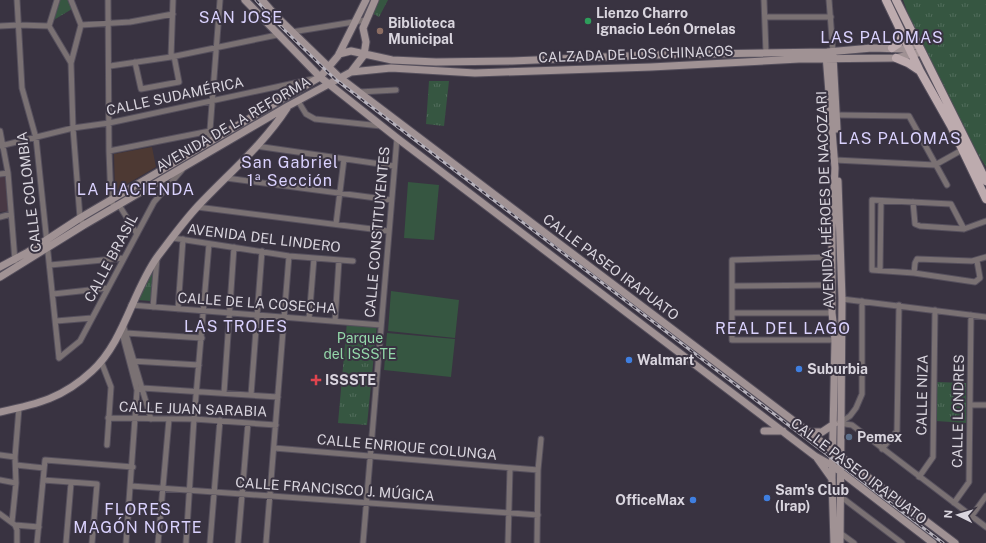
<svg xmlns="http://www.w3.org/2000/svg" width="986" height="543" font-family="'Public Sans',sans-serif">
<style>
.commercial{fill:#4d3933}
.education{fill:#483844}
.grass{fill:url(#grass-tufts)}
.pitch{fill:#365641}
.lines{fill:none;stroke-linecap:round;stroke-linejoin:round}
.street-casing{stroke:#56505d;stroke-width:7}
.secondary-casing{stroke:#56505d;stroke-width:9}
.primary-casing{stroke:#56505d;stroke-width:10}
.street{stroke:#7a7173;stroke-width:5}
.secondary{stroke:#a09294;stroke-width:7}
.primary{stroke:#bdabae;stroke-width:8}
.rail-casing{stroke:#b7b3bd;stroke-width:3}
.rail{stroke:#393341;stroke-width:1.5;stroke-dasharray:4.5;stroke-linecap:butt}
.leisure-dot{fill:#2e9e5b;stroke:#393341;stroke-width:1.5}
.education-dot{fill:#8d6e63;stroke:#393341;stroke-width:1.5}
.shop-dot{fill:#3f7fe0;stroke:#393341;stroke-width:1.5}
.health-dot{fill:#e0444e;stroke:#393341;stroke-width:1.5}
.service-dot{fill:#5c6f8a;stroke:#393341;stroke-width:1.5}
.labels{text-anchor:middle;dominant-baseline:central;stroke-width:4;stroke-linejoin:round;paint-order:stroke}
.poi-label{font-size:14px;font-weight:bold;fill:#d9d5de;stroke:#393341;text-anchor:start}
.street-label{font-size:14px;fill:#d9d5de;stroke:#393341}
.park-label{font-size:14px;fill:#93d7a9;stroke:#393341}
.quarter-label{font-size:16px;letter-spacing:1px;fill:#dad2fe;stroke:#393341}
</style>
<defs>
<pattern id="grass-tufts" width="24" height="20" patternUnits="userSpaceOnUse"><rect width="24" height="20" fill="#365641"/><path d="M3 7l-1-3M5 7V3M7 7l1-3M15 17l-1-3M17 17v-4M19 17l1-3" fill="none" stroke="#526d5c"/></pattern>
</defs>
<rect width="100%" height="100%" fill="#393341"/>
<path class="commercial" d="M152,147L156,167L115,191L114,154Z"/>
<path class="education" d="M5,175L8,211L0,212V176Z"/>
<path class="grass" d="M59,0H69L72,9L52,21Z
M379,0H388L379,17L372,13Z
M903,0H986V167L965,133L918,41Z
M429,81H449L444,126L426,124Z
M156,261L151,301L137,300Z
M347,322L377,324L367,425L338,423Z
M937,382L966,383V423L936,421Z"/>
<path class="pitch" d="M408,182L439,185L434,240L404,238Z
M391,291L459,300L455,338L388,331Z
M387,333L455,339L451,377L384,370Z"/>
<g class="lines">
<g class="street-casing">
<path id="street" d="M17,0L22,88L36,138L59,358
M57,0L49,26L71,63
M71,0L81,25L71,63L73,128L80,218L84,225
M108,0L109,151L111,201L115,207
M764,0L766,53
M829,0L833,52
M765,17H831
M81,25L130,22L173,14
M0,26L19,25L49,26
M292,32L366,20
M171,57L173,0
M135,62L141,89L179,82L174,56
M110,66L171,57L277,35
M359,92L396,90
M298,101L306,114L315,119L381,126
M837,115L909,116L947,185
M0,131L8,173L15,261
M209,143L220,0
M0,146L73,128L109,123L313,79
M256,146L394,166
M109,151L210,131
M835,160L935,165L962,150
M0,174L8,173
M226,178L391,200
M913,202L915,224L920,226L964,229L986,221
M119,205L137,234
M197,207L388,231
M0,217L11,214
M336,224L344,159
M964,229L951,204L872,200V270L914,273L975,282L980,278L977,261
M173,238L289,256L353,261
M832,257L732,260V340H835
M50,265L124,258
M880,270L881,201
M914,273L915,263L917,259L972,261L986,257
M732,286L832,285
M53,294L108,288
M842,299L986,317
M131,305L381,325
M153,307L157,258
M178,309L183,239
M732,313H832
M309,319L314,258
M56,321L92,318
M335,321L339,260
M123,324L151,419
M121,329L137,390L126,543
M126,333L202,338
M59,358L80,341L154,202L182,170
M101,361L111,387L107,445
M132,361L199,365
M137,390L142,388L278,397
M224,393L234,247
M251,395L262,251
M970,405H986
M108,418L194,419L276,425
M841,422L850,416L856,408L862,394V301
M838,423L852,425L986,527
M274,448L538,470
M882,449L897,431L899,305
M0,455L15,457
M16,465L44,468
M919,477L933,457L935,310
M0,480L16,483
M43,480L97,484L92,543
M131,486L538,515
M840,496L902,543
M954,503L969,482L971,315
M0,514L15,525L39,527
M971,517L986,496
M12,522L16,483L15,457L19,408
M15,525L17,530V543
M843,535L854,543
M37,543L45,460L133,467
M66,543L71,483
M158,543L169,419
M186,543L194,419L209,244
M210,543L220,420
M238,543L248,423
M266,543L289,256
M363,543L397,138
M508,543L510,468
M537,543L538,470L541,439"/>
</g>
<g class="secondary-casing">
<path id="secondary" d="M245,0L320,77L397,138L815,456L833,466L933,543
M262,0L276,16L339,77L955,543
M339,54L351,51L392,60L436,62L512,61L651,55L827,52L872,48L903,49L918,45
M826,55L835,168L832,232V313L835,340L832,479L834,543
M833,56L837,129
M351,72L391,68L475,73L651,67L799,59L896,58L922,52
M838,181L842,299L840,543
M0,267L28,252L80,218L320,77L338,56L366,0
M0,277L84,225L288,106L351,72L364,55L366,42L363,28L375,0
M0,412C38,404 63,398 92,371C124,342 133,290 158,256C171,239 184,221 198,206C228,174 263,145 287,108
M764,431H783
M809,432H822L834,424
M817,458L832,479"/>
</g>
<g class="primary-casing">
<path id="primary" d="M886,0L920,71L951,126L986,199
M896,0L986,181
M892,48L898,44L903,35
M896,58L908,63L920,71"/>
</g>
<use href="#street" class="street"/>
<use href="#secondary" class="secondary"/>
<use href="#primary" class="primary"/>
<g class="rail-casing">
<path id="rail" d="M256,0L272,18L335,79L943,543"/>
</g>
<use href="#rail" class="rail"/>
</g>
<circle class="leisure-dot" cx="588" cy="21" r="4"/>
<circle class="education-dot" cx="380" cy="31" r="4"/>
<g class="shop-dot">
<circle cx="629" cy="360" r="4"/>
<circle cx="799" cy="369" r="4"/>
<circle cx="767" cy="498" r="4"/>
<circle cx="693" cy="500" r="4"/>
</g>
<path class="health-dot" d="M314 374h4v4h4v4h-4v4h-4v-4h-4v-4h4z"/>
<circle class="service-dot" cx="849" cy="437" r="4"/>
<g class="labels">
<g class="poi-label">
<text x="596" y="13">Lienzo Charro<tspan x="596" dy="16">Ignacio León Ornelas</tspan></text>
<text x="388" y="23">Biblioteca<tspan x="388" dy="16">Municipal</tspan></text>
<text x="637" y="360">Walmart</text>
<text x="807" y="369">Suburbia</text>
<text x="325" y="380">ISSSTE</text>
<text x="857" y="437">Pemex</text>
<text x="775" y="490">Sam's Club<tspan x="775" dy="16">(Irap)</tspan></text>
<text x="685" y="500" text-anchor="end">OfficeMax</text>
</g>
<g class="street-label">
<text transform="translate(636 54) rotate(-2)">CALZADA DE LOS CHINACOS</text>
<text transform="translate(175 96) rotate(-12)">CALLE SUDAMÉRICA</text>
<text transform="translate(233 124) rotate(-30)">AVENIDA DE LA REFORMA</text>
<text transform="translate(29 192) rotate(-97)">CALLE COLOMBIA</text>
<text transform="translate(825 200) rotate(-92)">AVENIDA HÉROES DE NACOZARI</text>
<text transform="translate(377 232) rotate(-85)">CALLE CONSTITUYENTES</text>
<text transform="translate(264 238) rotate(7)">AVENIDA DEL LINDERO</text>
<text transform="translate(111 258) rotate(-62)">CALLE BRASIL</text>
<text transform="translate(611 267) rotate(37)">CALLE PASEO IRAPUATO</text>
<text transform="translate(257 303) rotate(4)">CALLE DE LA COSECHA</text>
<text transform="translate(922 395) rotate(-89)">CALLE NIZA</text>
<text transform="translate(193 409) rotate(2)">CALLE JUAN SARABIA</text>
<text transform="translate(958 411) rotate(-89)">CALLE LONDRES</text>
<text transform="translate(407 447) rotate(5)">CALLE ENRIQUE COLUNGA</text>
<text transform="translate(859 471) rotate(37)">CALLE PASEO IRAPUATO</text>
<text transform="translate(335 489) rotate(4)">CALLE FRANCISCO J. MÚGICA</text>
</g>
<g class="park-label">
<text x="360" y="338">Parque<tspan x="360" dy="16">del ISSSTE</tspan></text>
</g>
<g class="quarter-label">
<text x="241" y="17">SAN JOSE</text>
<text x="882" y="37">LAS PALOMAS</text>
<text x="900" y="138">LAS PALOMAS</text>
<text x="290" y="162">San Gabriel<tspan x="290" dy="18">1ª Sección</tspan></text>
<text x="136" y="189">LA HACIENDA</text>
<text x="236" y="326">LAS TROJES</text>
<text x="783" y="328">REAL DEL LAGO</text>
<text x="138" y="509">FLORES<tspan x="138" dy="18">MAGÓN NORTE</tspan></text>
</g>
</g>
<g transform="translate(958 515) rotate(275)" stroke="#393341" stroke-width="3" paint-order="stroke">
<path d="M0-3L7 15L0 10L-7 15Z" fill="#d9d5de"/>
<text y="-6" font-size="11" font-weight="bold" text-anchor="middle" fill="#d9d5de">N</text>
</g>
</svg>
